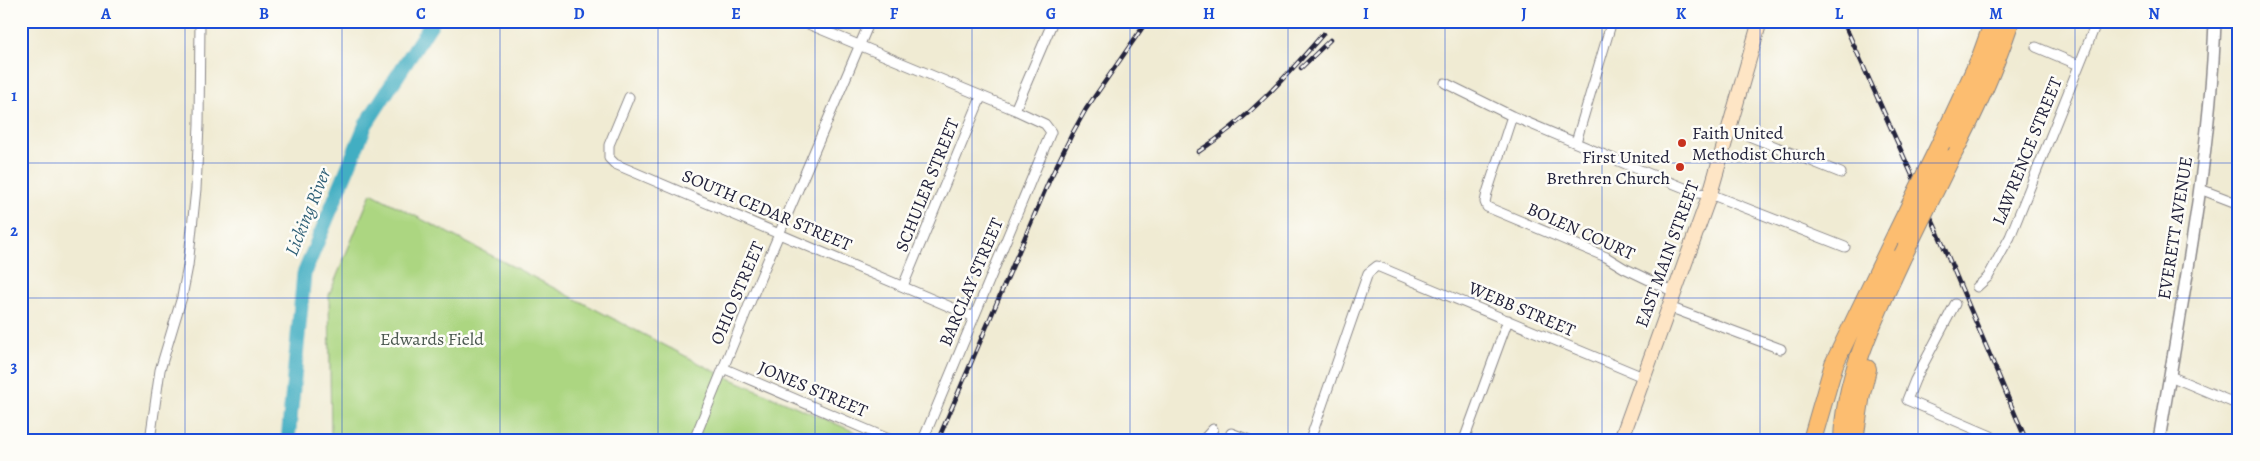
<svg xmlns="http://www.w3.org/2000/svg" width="2260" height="461" font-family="Alegreya,serif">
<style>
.green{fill:#acd681;stroke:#677c5e}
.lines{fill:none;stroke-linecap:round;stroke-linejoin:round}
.river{stroke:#43aec2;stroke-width:15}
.minor-casing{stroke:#898687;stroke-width:11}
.tertiary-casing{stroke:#898687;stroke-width:14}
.secondary-casing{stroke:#898687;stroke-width:16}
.motorway-casing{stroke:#898687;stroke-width:20}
.minor{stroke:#fff;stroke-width:9}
.tertiary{stroke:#fff;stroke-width:11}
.secondary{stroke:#fee5c5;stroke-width:14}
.motorway{stroke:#fcbd6f;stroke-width:18}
.rail-casing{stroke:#22223b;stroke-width:4.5}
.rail{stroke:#fdfcf7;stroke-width:2.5;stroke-dasharray:8;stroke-linecap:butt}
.motorway-bridge-casing{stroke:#898687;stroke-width:20;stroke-linecap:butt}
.motorway-bridge{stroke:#fcbd6f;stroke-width:18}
.grid{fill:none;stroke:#1d4ed8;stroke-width:1;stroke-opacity:0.55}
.poi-dot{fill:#c8321e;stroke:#fdfcf7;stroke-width:2}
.labels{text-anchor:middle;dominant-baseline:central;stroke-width:5;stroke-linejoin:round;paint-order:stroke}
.poi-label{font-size:18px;fill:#22223b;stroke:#fdfcf7;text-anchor:start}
.street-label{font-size:18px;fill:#22223b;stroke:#fdfcf7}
.park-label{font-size:18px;fill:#4b5850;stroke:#fdfcf7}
.water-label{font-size:19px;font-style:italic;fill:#316178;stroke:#fdfcf7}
.neatline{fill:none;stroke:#1d4ed8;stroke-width:2}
.grid-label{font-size:16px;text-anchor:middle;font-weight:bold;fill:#1d4ed8}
</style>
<rect width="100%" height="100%" fill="#fdfcf7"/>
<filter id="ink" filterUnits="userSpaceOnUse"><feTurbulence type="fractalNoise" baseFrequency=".02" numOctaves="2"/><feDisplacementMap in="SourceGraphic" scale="10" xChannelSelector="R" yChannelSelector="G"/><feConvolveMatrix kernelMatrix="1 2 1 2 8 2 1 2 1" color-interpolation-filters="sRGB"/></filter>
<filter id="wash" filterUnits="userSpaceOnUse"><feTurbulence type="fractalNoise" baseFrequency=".0096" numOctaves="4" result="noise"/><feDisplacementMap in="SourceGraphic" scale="20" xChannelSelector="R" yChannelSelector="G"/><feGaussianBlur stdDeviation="1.12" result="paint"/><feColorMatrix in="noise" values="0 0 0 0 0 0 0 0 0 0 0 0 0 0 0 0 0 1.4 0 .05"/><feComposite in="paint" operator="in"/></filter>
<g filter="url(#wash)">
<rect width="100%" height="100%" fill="#f0ebd3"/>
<path class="green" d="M371,193L722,375L874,440H331L329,295Z"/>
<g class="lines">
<path class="river" d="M288,440L304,274L366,124L433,21"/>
</g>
</g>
<g filter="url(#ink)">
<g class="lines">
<g class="minor-casing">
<path id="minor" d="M801,21L1015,110L1045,124L1051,132L923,440
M2036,47L2079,65
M1445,83L1512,116L1640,170L1697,193L1710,194L1845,247
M629,97L609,145V158L615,164L974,317
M1015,110L1053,21
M1512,116L1487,193L1485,202L1487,207L1606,257L1624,268L1674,292
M1729,128L1841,173
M1576,142L1612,21
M2200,189L2239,204
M903,286L981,97
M1977,287L1988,277L2010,237L2097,21
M1955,304L1915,380L1907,400L1991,436L1993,440
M1669,307L1781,349
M723,368L891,440
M2170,376L2239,405
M1231,433L1249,440
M150,440L160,370L182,297L188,266L196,189L199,125L200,21
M694,440L753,295L870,21
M1203,440L1213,429
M1310,440L1368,273L1377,266L1643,377
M1464,440L1508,320"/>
</g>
<g class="tertiary-casing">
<path id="tertiary" d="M2159,440C2182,301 2210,162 2215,21"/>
</g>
<g class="secondary-casing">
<path id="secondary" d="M1621,440L1710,194L1760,21"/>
</g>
<g class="motorway-casing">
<path id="motorway" d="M1941,143L1981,57L1994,21
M1950,159C1974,114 1994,69 2010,21
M1812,440L1834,364L1896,235
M1843,440C1845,374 1876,314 1903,255
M1854,440L1861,394L1867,369"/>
</g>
<use href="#minor" class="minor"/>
<use href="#tertiary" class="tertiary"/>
<use href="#secondary" class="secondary"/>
<use href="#motorway" class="motorway"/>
<g class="rail-casing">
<path id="rail" d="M1843,21L1938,233L2026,440
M1301,68L1330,40
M1198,152C1247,120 1285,78 1323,34
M938,440L1049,181L1072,134L1086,109L1147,21"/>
</g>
<use href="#rail" class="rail"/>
<g class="motorway-bridge-casing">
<path id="motorway-bridge" d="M1896,235L1941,143
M1903,255L1950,159"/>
</g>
<use href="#motorway-bridge" class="motorway-bridge"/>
</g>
</g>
<path class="grid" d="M185,21V440M342,21V440M500,21V440M658,21V440M815,21V440M972,21V440M1130,21V440M1288,21V440M1445,21V440M1602,21V440M1760,21V440M1918,21V440M2075,21V440M21,163H2239M21,298H2239"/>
<g class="poi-dot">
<circle cx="1682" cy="143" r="5"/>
<circle cx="1680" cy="167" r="5"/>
</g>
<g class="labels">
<g class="poi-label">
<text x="1692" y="133">Faith United<tspan x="1692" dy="21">Methodist Church</tspan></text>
<text x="1670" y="157" text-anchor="end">First United<tspan x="1670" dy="21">Brethren Church</tspan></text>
</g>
<g class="street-label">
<text transform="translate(2027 151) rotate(-68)">LAWRENCE STREET</text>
<text transform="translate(927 185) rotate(-68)">SCHULER STREET</text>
<text transform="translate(767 210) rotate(23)">SOUTH CEDAR STREET</text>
<text transform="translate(2175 228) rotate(-81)">EVERETT AVENUE</text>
<text transform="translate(1581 231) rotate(24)">BOLEN COURT</text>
<text transform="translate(1667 254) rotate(-70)">EAST MAIN STREET</text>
<text transform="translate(971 282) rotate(-67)">BARCLAY STREET</text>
<text transform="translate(737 293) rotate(-67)">OHIO STREET</text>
<text transform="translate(1522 309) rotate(23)">WEBB STREET</text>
<text transform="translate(813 389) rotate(23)">JONES STREET</text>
</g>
<g class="park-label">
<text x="432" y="339">Edwards Field</text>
</g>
<g class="water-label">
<text transform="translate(308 212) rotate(-68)">Licking River</text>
</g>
</g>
<rect width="2260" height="461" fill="none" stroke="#fdfcf7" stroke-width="55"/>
<rect x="28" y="28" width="2204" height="406" class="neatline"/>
<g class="grid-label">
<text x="106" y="19">A</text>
<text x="264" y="19">B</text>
<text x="421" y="19">C</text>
<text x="579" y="19">D</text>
<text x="736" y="19">E</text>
<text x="894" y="19">F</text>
<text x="1051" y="19">G</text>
<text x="1209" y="19">H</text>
<text x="1366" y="19">I</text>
<text x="1524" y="19">J</text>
<text x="1681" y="19">K</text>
<text x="1839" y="19">L</text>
<text x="1996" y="19">M</text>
<text x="2154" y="19">N</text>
<text x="14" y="101">1</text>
<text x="14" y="236">2</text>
<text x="14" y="372">3</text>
</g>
</svg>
